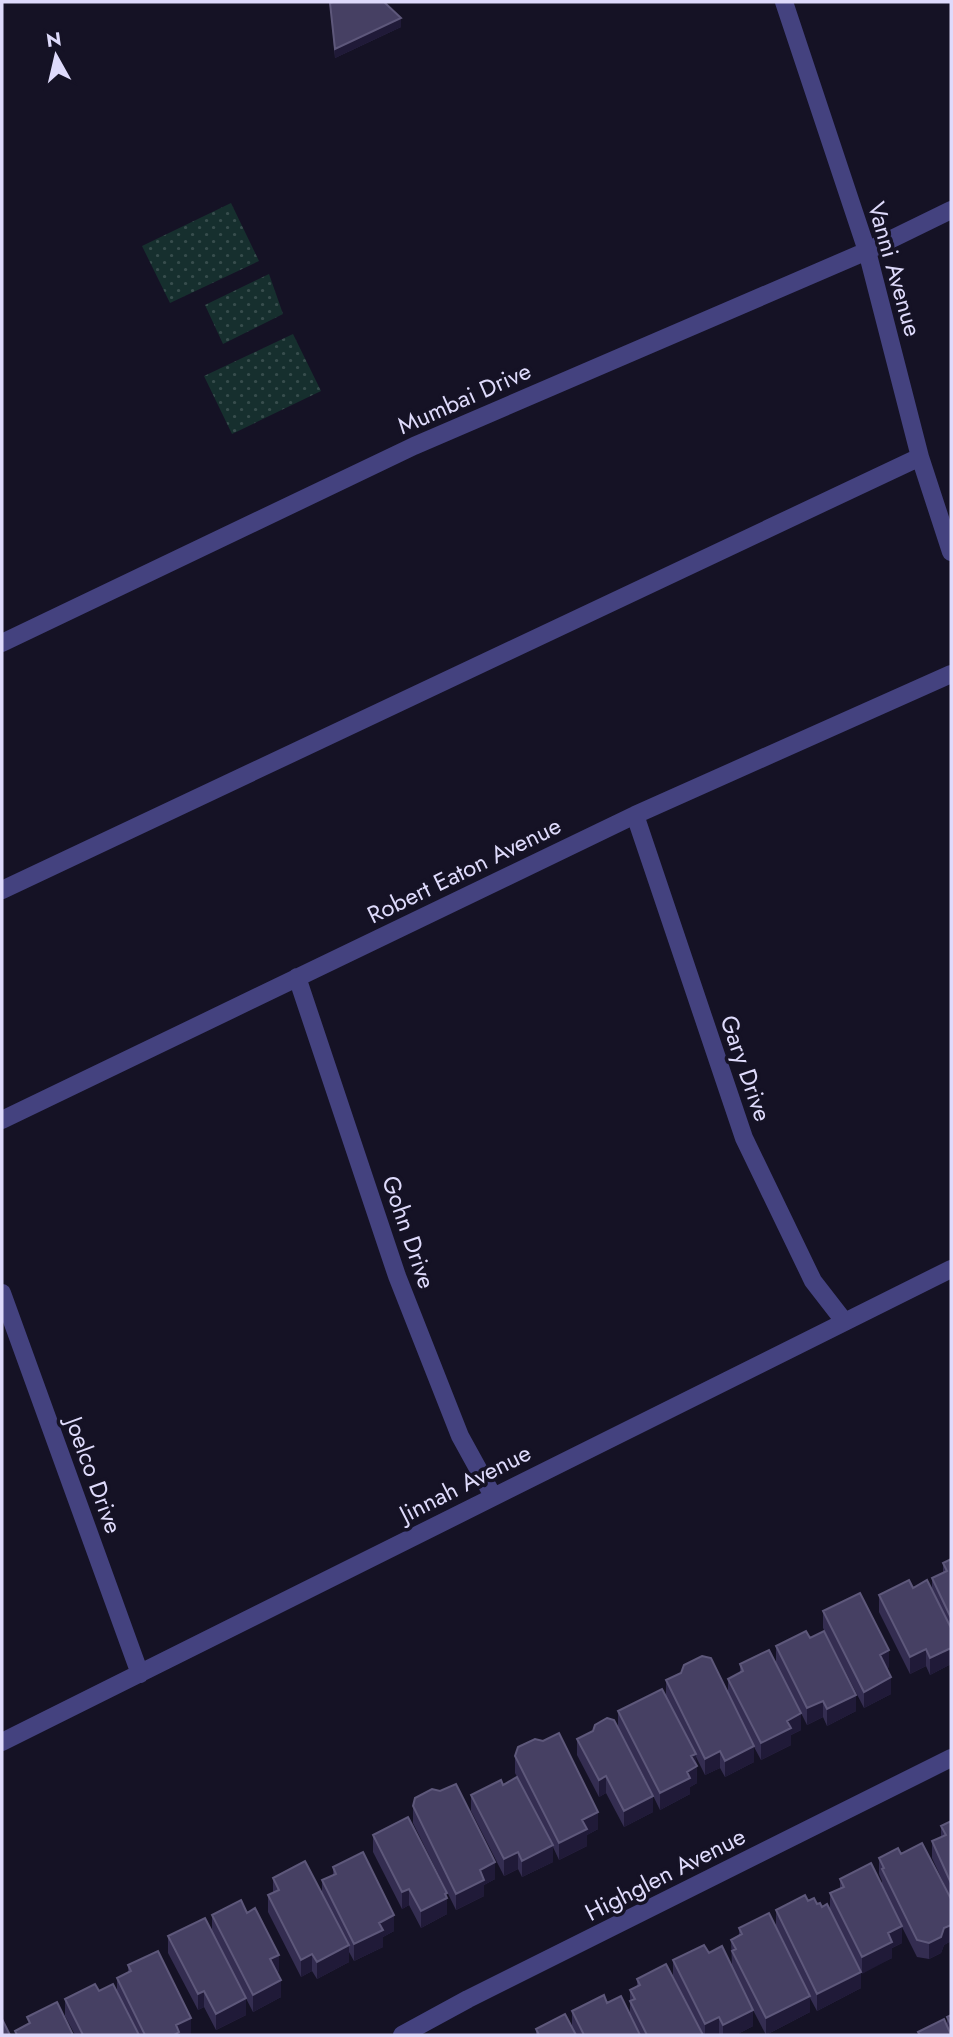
<svg xmlns="http://www.w3.org/2000/svg" width="953" height="2037" font-family="Jost,sans-serif">
<style>
.park{fill:url(#park-dots)}
.lines{fill:none;stroke-linecap:round;stroke-linejoin:round}
.minor{stroke:#44427f;stroke-width:18}
.tertiary{stroke:#44427f;stroke-width:18}
.wall{fill:#342d51}
.shaded-wall{fill:#201a38}
.building{fill:#464063;stroke:#5e587b;stroke-width:2}
.labels{text-anchor:middle;dominant-baseline:central;stroke-width:7;stroke-linejoin:round;paint-order:stroke}
.street-label{font-size:24px;fill:#dedafb;stroke:#151225}
</style>
<defs>
<pattern id="park-dots" width="8" height="8" patternUnits="userSpaceOnUse" patternTransform="scale(1.75)"><rect width="8" height="8" fill="#162f2e"/><path d="M2 2h.1M6 6h.1" fill="none" stroke="#374d4d" stroke-width="1.8" stroke-linecap="round"/></pattern>
</defs>
<rect width="100%" height="100%" fill="#151225"/>
<path class="park" d="M231,203L259,261L170,303L142,246Z
M269,274L283,314L223,344L205,305Z
M293,334L321,391L232,434L204,376Z"/>
<g class="lines">
<path class="minor" d="M784,2L867,251L920,457L951,552
M2,643L414,446L867,251L951,210
M635,815L744,1138L813,1281L844,1321
M2,890L920,457
M297,977L397,1276L460,1436L493,1496
M2,1120L635,815L951,674
M2,1293L140,1674
M2,1742L951,1269"/>
<path class="tertiary" d="M402,2035L468,1999L951,1758"/>
</g>
<path class="wall" d="M330,3L401,27L335,58Z
M951,1559V1664L930,1675L926,1666L910,1674L879,1612V1595L913,1588L932,1590V1578L943,1573V1563Z
M823,1611L889,1667L887,1668L891,1694L864,1708L823,1628Z
M810,1638L856,1711L827,1726L823,1717L807,1725L776,1663V1646Z
M740,1664L801,1730L791,1735V1745L761,1760L754,1747V1762L725,1777L720,1768L705,1775L696,1757L697,1783L690,1787V1794L660,1810L641,1771L653,1812L624,1827L606,1793L599,1797L577,1755V1739L618,1728V1711L666,1696V1680L728,1693V1679L740,1673Z
M515,1756L598,1829L587,1835V1846L559,1860L553,1847V1862L522,1877L518,1869L504,1876L471,1811V1795L503,1785L529,1801L515,1773Z
M413,1806L495,1879L484,1885V1896L456,1910L413,1823Z
M951,1821V1941L944,1945L941,1953L929,1959L917,1957L902,1927V1943L892,1948V1958L861,1973V1988L817,2011L810,1998V2012L766,2035L753,2010V2026L736,2035H719V2034L716,2035H536V2029L572,2027V2011L607,2003L630,2015V1990L637,1986V1979L699,2027L673,1976V1960L709,1953L732,1967L731,1940L739,1936V1928L793,1961L776,1926V1910L808,1901L830,1910V1893L840,1888V1879L882,1886V1881L879,1874V1858L901,1854L950,1897L932,1858V1841L941,1837V1826Z
M373,1835L447,1893V1914L421,1928L409,1905L402,1909L373,1852Z
M333,1867L394,1931L383,1937V1947L354,1961L349,1952V1962L317,1979L312,1971L301,1977L268,1912V1895L273,1893V1878L322,1892V1880L333,1875Z
M212,1915L279,1971L277,1972L281,1997L253,2012L213,1934L246,2015L216,2030L204,2007L198,2010L168,1953V1936L212,1931Z
M128,1965L191,2034L189,2035H75L65,2016V1999L99,1991L117,1992V1978L128,1972Z
M951,2015V2035H918V2032L947,2026V2017Z"/>
<path class="shaded-wall" d="M401,18V27L335,58V49Z
M951,1648V1664L930,1675V1658Z
M926,1649V1666L910,1674V1657Z
M889,1650V1667L880,1671V1655Z
M891,1677V1694L864,1708V1692Z
M856,1695V1711L827,1726V1709Z
M823,1701V1717L807,1725V1708Z
M801,1713V1730L791,1735V1745L761,1760V1743L787,1721Z
M754,1746V1762L725,1777V1761Z
M720,1751V1768L705,1775V1759Z
M696,1754L697,1783L690,1787V1794L660,1810V1793L687,1772L691,1756Z
M606,1776V1793L599,1797V1780Z
M653,1796V1812L624,1827V1811Z
M598,1812V1829L587,1835V1846L559,1860V1843L582,1820Z
M553,1845V1862L522,1877V1861Z
M518,1852V1869L504,1876V1859Z
M495,1862V1879L484,1885V1896L456,1910V1894L480,1870Z
M409,1889V1905L402,1909V1892Z
M447,1893V1914L421,1928V1911Z
M394,1915V1931L383,1937V1947L354,1961V1944L379,1923Z
M951,1925V1941L944,1945L941,1953L929,1959V1943L944,1928Z
M902,1926V1943L892,1948V1958L862,1974V1957L888,1933Z
M349,1945V1962L317,1979V1962Z
M312,1954V1971L301,1977V1960Z
M279,1955V1971L270,1976V1959Z
M861,1972V1988L817,2011V1994Z
M281,1980V1997L253,2012V1995Z
M204,1991V2007L198,2010V1994Z
M810,1996V2012L766,2035V2018Z
M246,1998V2015L216,2030V2014Z
M753,2010V2026L736,2035H723V2025Z
M719,2017V2034L716,2035H705V2024Z
M191,2018V2034L189,2035H174L176,2025Z"/>
<path class="building" d="M333,2H384L401,18L335,49L330,3Z
M951,1559V1618L932,1578L947,1571L943,1563Z
M909,1580L913,1588L927,1580L951,1628V1648L930,1658L926,1649L910,1657L879,1595Z
M860,1593L889,1650L880,1655L891,1677L864,1692L823,1611Z
M806,1631L810,1638L824,1631L856,1695L827,1709L823,1701L807,1708L776,1646Z
M769,1650L801,1713L787,1721L791,1728L761,1743L728,1679L743,1671L740,1664Z
M702,1656L711,1658L754,1746L725,1761L720,1751L705,1759L666,1680L681,1673L684,1665Z
M662,1689L696,1754L691,1756L697,1766L687,1772L690,1778L660,1793L618,1711Z
M607,1718L614,1720L653,1796L624,1811L606,1776L599,1780L577,1739L593,1731L595,1725Z
M559,1733L598,1812L582,1820L587,1829L559,1843L515,1756L518,1747L535,1739L543,1741Z
M517,1777L553,1845L522,1861L518,1852L504,1859L471,1795L501,1780L503,1785Z
M456,1784L495,1862L480,1870L484,1880L456,1894L413,1806L415,1798L432,1789L440,1791Z
M408,1817L447,1893L445,1894L447,1898L421,1911L409,1889L402,1892L373,1835Z
M951,1821V1883L932,1841L946,1835L941,1826Z
M922,1843L951,1899V1925L944,1928L941,1937L929,1943L917,1940L882,1869L884,1868L879,1858L898,1848L901,1854Z
M363,1852L394,1915L379,1923L383,1930L354,1944L322,1880L336,1874L333,1867Z
M305,1861L349,1945L317,1962L312,1954L301,1960L268,1895L279,1890L273,1878Z
M871,1863L902,1926L888,1933L892,1942L862,1957L830,1893L844,1887L840,1879Z
M805,1895L808,1901L814,1898L817,1904L820,1903L822,1907L827,1904L861,1972L817,1994L776,1910Z
M241,1900L247,1913L255,1908L279,1955L270,1959L281,1980L253,1995L212,1915Z
M769,1913L810,1996L766,2018L732,1951L736,1949L731,1940L742,1934L739,1928Z
M205,1918L246,1998L216,2014L204,1991L198,1994L168,1936Z
M704,1945L709,1953L722,1946L753,2010L723,2025L719,2017L705,2024L673,1960Z
M158,1951L191,2018L176,2025L179,2032L174,2035H145L117,1978L131,1971L128,1965Z
M666,1964L703,2035H647L630,2001L635,1999L630,1990L640,1985L637,1979Z
M95,1984L99,1991L113,1984L139,2035H83L65,1999Z
M604,1995L607,2003L621,1996L640,2035H584L572,2011Z
M57,2002L73,2035H17L15,2031L30,2023L27,2017Z
M565,2014L576,2035H539L536,2029Z
M951,2015V2025L947,2017Z
M2,2019L10,2035H2Z
M944,2019L951,2035H920L918,2032Z"/>
<g class="labels">
<g class="street-label">
<text transform="translate(895 269) rotate(74)">Vanni Avenue</text>
<text transform="translate(464 398) rotate(-24)">Mumbai Drive</text>
<text transform="translate(464 870) rotate(-26)">Robert Eaton Avenue</text>
<text transform="translate(746 1068) rotate(71)">Gary Drive</text>
<text transform="translate(409 1232) rotate(71)">Gohn Drive</text>
<text transform="translate(94 1475) rotate(70)">Joelco Drive</text>
<text transform="translate(465 1483) rotate(-27)">Jinnah Avenue</text>
<text transform="translate(665 1874) rotate(-27)">Highglen Avenue</text>
</g>
</g>
<rect width="953" height="2037" fill="none" stroke="#dedafb" stroke-width="7"/>
<g transform="translate(56 56) rotate(352)" stroke="#151225" stroke-width="5" paint-order="stroke">
<path d="M0-5L12 26L0 18L-12 26Z" fill="#dedafb"/>
<text y="-10" font-size="19" font-weight="bold" text-anchor="middle" fill="#dedafb">N</text>
</g>
</svg>
